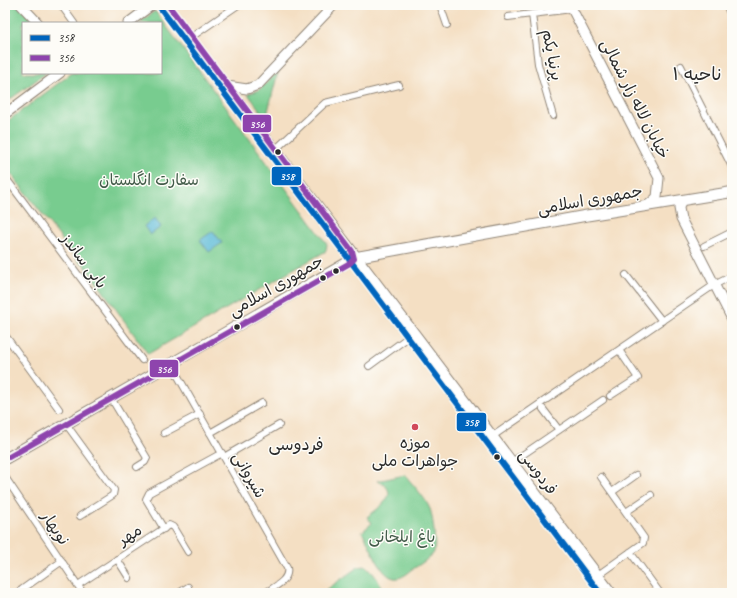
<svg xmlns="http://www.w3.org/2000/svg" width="737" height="598" font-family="Caveat,'Playpen Sans Arabic',sans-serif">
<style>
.green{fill:#78cc8f;stroke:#527c5d}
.water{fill:#59b9d7;stroke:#427281}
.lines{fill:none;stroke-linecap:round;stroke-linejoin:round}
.street-casing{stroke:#908577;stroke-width:8}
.secondary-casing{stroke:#908577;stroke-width:11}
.primary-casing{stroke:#908577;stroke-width:12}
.street{stroke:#fff;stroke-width:6}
.secondary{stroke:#fff;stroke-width:9}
.primary{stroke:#fff;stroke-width:10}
.bus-1-casing{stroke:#fdfcf7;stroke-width:9}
.bus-2-casing{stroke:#fdfcf7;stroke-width:9}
.bus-1{stroke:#0065bd;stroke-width:6}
.bus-2{stroke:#8e44ad;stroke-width:6}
.bus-dot{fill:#2b2b2b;stroke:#fdfcf7;stroke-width:1.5}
.poi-dot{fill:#d1495b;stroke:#fdfcf7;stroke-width:1.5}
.labels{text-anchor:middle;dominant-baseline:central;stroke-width:3;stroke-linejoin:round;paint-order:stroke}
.street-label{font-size:16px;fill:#2b2b2b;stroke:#fdfcf7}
.park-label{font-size:16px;fill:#425b49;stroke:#fdfcf7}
.poi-label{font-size:16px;fill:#2b2b2b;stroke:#fdfcf7}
.neighbourhood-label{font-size:17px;fill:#2b2b2b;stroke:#fdfcf7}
.quarter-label{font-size:18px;fill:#2b2b2b;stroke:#fdfcf7}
.line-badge{stroke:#fdfcf7;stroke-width:1.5}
.badge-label{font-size:11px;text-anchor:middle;font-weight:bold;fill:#fff}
</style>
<rect width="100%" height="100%" fill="#fdfcf7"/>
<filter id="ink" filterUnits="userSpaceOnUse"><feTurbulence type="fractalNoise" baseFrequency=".025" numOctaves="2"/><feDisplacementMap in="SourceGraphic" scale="8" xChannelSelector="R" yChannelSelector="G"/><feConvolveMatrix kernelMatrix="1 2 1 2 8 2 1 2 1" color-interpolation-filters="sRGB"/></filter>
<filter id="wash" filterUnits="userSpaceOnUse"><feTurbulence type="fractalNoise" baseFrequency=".012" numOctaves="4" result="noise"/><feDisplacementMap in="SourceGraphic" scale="16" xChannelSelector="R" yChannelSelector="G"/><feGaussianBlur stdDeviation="0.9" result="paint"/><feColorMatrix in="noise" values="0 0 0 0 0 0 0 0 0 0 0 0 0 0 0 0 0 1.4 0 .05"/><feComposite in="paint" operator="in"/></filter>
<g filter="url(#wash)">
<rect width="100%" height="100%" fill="#f4dfc3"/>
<path class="green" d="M5,5H18L35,23H23V73H46L5,103Z
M155,11L327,244L326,251L148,354L83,263H80L5,166V123L72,73H161V23H139Z
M278,72L268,111L270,124L248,94L259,90Z
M405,475C413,485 425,497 430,509C433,516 437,549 433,554C427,560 419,565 413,569C407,574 399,581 391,577C378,571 370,543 362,532L372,523L367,517C380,507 403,492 377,481Z
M366,566C374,574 380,580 382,592L380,593H322L358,567Z"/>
<path class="water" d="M155,218L161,227L150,235L144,226Z
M213,231L222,243L209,252L200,240Z"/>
</g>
<g filter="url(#ink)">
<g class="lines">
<g class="street-casing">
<path id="street" d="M61,5L74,23
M440,5L447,25
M532,14L538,64L553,116
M508,17L572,9
M190,38L238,5
M681,66L732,167
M275,150L325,103L399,85
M5,177L142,360
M704,246L732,232
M626,275L662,321
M5,335L59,409
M171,364L287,568C290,580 274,587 265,593
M369,366L414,333
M610,396L638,378L619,350
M111,398L147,458L145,462L137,467
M543,409L559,430
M66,424L114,490L113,495L80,516
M164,433L200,414
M210,433L262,403
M493,436L714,285L732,276
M224,457L279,425
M512,462L603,400
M5,477L83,593
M612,492L636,475
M626,512L651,495
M164,529L146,499L149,493L222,453
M630,552L660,593
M117,559L129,578
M598,575L643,543L644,538L601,477
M78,585L169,525L173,527L188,552
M17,593L62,561
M179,593L188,587
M594,593L605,585"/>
</g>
<g class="secondary-casing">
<path id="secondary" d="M21,5L38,23
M570,5L659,178L657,197L647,206
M728,5L732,14
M128,23L152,5
M227,86L247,89L258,85L334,5
M5,114L60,73
M681,201L679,208L681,219L732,319"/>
</g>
<g class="primary-casing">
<path id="primary" d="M165,5L611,593
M5,459L357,257L584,216L732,192"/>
</g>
<use href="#street" class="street"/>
<use href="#secondary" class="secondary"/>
<use href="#primary" class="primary"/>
<g class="bus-1-casing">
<path id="bus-1" d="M158,5L600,593"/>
</g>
<g class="bus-2-casing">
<path id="bus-2" d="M9,457L350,263L354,259L352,251L168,5"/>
</g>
<use href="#bus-1" class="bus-1"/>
<use href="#bus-2" class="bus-2"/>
</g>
</g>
<g class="bus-dot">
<circle cx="278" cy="152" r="3.5"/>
<circle cx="336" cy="271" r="3.5"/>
<circle cx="323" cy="278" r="3.5"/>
<circle cx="237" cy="327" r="3.5"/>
<circle cx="497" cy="457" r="3.5"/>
</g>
<circle class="poi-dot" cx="415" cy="427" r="4"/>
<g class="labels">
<g class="street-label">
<text transform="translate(552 55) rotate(79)">پرنیا یکم</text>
<text transform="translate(635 99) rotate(63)">خیابان لاله زار شمالی</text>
<text transform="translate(590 200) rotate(-10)">جمهوری اسلامی</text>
<text transform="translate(84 261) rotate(53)">بابی ساندز</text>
<text transform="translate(276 286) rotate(-30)">جمهوری اسلامی</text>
<text transform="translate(538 472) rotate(53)">فردوسی</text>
<text transform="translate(249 475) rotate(60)">شیروانی</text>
<text transform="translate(55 528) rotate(56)">نوبهار</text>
<text transform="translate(130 535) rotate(-33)">مهر</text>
</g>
<g class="park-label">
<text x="149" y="180">سفارت انگلستان</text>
<text x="402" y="537">باغ ایلخانی</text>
</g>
<g class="poi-label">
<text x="415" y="443">موزه<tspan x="415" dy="18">جواهرات ملی</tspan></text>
</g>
<g class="neighbourhood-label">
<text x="296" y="444">فردوسی</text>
</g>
<g class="quarter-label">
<text x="697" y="74">ناحیه ۱</text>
</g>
</g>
<g class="line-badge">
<rect x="242" y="114" width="30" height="19" rx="4" fill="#8e44ad"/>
<rect x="271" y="166" width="31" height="20" rx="4" fill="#0065bd"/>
<rect x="149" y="359" width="30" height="19" rx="4" fill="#8e44ad"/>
<rect x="456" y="412" width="31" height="20" rx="4" fill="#0065bd"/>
</g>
<g class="badge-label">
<text x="257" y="128">356</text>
<text x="287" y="180">358</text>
<text x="164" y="373">356</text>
<text x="471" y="426">358</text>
</g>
<rect width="737" height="598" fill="none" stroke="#fdfcf7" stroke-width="20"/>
<rect x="22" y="22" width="140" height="52" fill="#fdfcf7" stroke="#a9a8a5"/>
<rect x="30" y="35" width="20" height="6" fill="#0065bd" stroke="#a9a8a5"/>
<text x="58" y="42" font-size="12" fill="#2b2b2b">358</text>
<rect x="30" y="55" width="20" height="6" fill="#8e44ad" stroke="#a9a8a5"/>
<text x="58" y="62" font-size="12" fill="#2b2b2b">356</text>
</svg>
